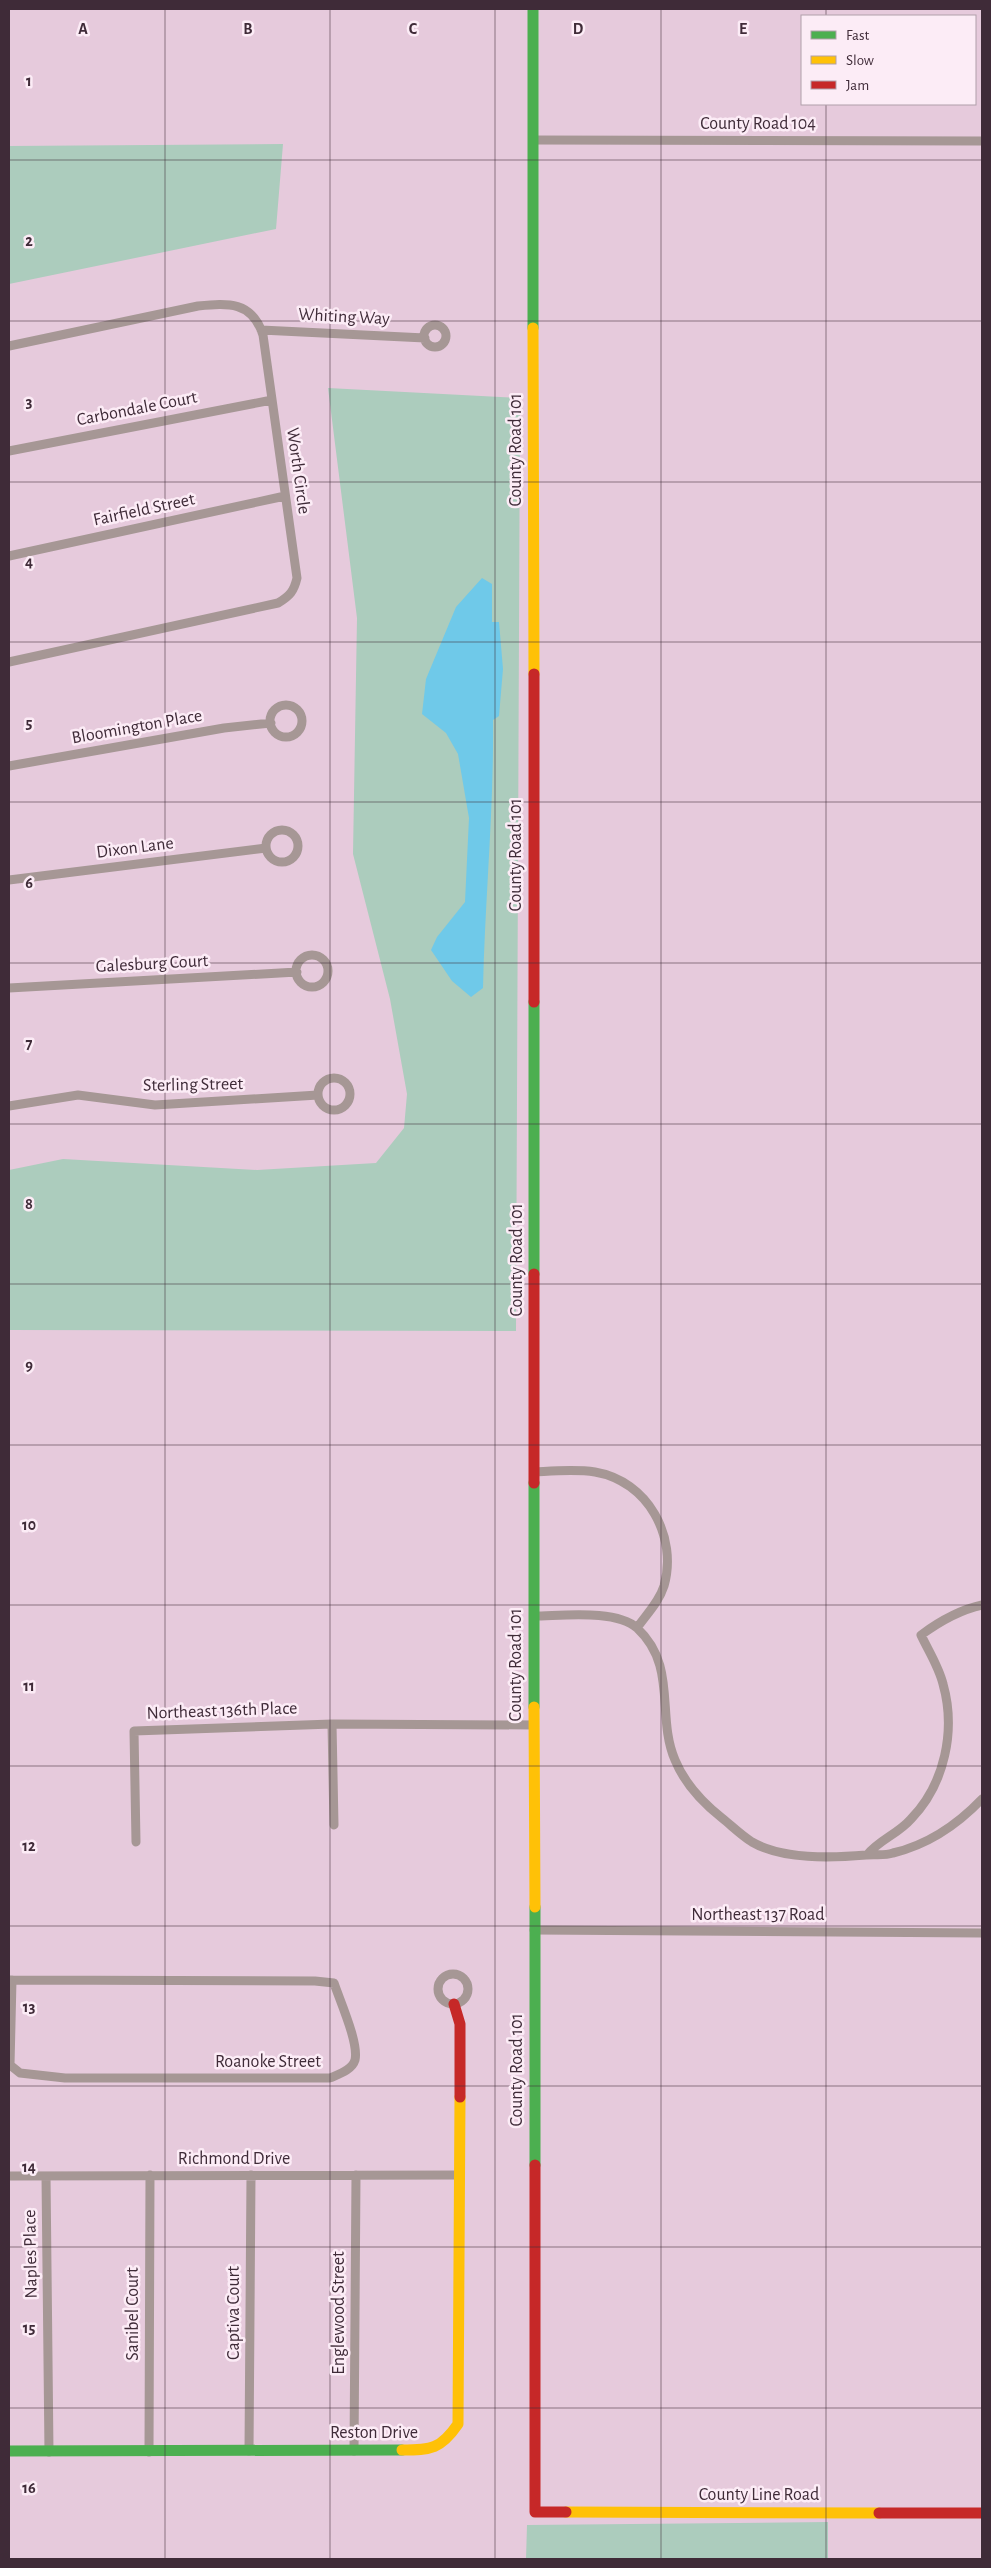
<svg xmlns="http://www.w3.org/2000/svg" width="991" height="2568" font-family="'Alegreya Sans',sans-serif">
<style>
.green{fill:#acccbd}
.water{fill:#6fc9e9}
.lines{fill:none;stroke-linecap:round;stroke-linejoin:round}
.street{stroke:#a69795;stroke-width:9}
.fast{stroke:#4caf50;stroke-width:11}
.slow{stroke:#ffc107;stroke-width:11}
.jam{stroke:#c62828;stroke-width:11}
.grid{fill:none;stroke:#3f2b38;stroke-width:1;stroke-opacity:0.55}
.labels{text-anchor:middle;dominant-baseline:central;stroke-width:5;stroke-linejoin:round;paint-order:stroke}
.street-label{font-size:18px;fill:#3f2b38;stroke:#fcecf6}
.grid-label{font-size:16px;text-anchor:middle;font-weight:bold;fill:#3f2b38;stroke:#fcecf6;stroke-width:5;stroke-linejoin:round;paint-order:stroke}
</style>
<rect width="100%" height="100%" fill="#e6cadc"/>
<path class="green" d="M283,144L276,229L9,284V146Z
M328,388L520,398L516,1331L9,1330V1170L63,1159L257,1170L376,1163L404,1128L407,1094L390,999L353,854L357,618Z
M828,2522V2559H526L527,2525Z"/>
<path class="water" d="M482,578L492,584V622H499L503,669L499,716L493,720C494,809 485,898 483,988L471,997L452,981L431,950L437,937L465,902L469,818L458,754L446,733L422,714L426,679L456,607Z"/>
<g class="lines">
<path class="street" d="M533,140L982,141
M424 336a11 11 0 1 1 22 0a11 11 0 1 1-22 0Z
M261,330L425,338
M9,346L198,306C228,303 252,301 263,335L297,578C294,591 290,596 278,603L9,662
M9,451L272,400
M9,556L285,496
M270 721a16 16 0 1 1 32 0a16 16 0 1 1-32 0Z
M9,766L224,728L271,723
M266 846a16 16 0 1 1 32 0a16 16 0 1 1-32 0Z
M9,880L266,848
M296 971a16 16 0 1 1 32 0a16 16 0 1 1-32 0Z
M9,988L297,972
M318 1094a16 16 0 1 1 32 0a16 16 0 1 1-32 0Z
M9,1106L78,1095L155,1105L318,1095
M534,1472C554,1471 575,1469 595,1472C648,1481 678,1537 664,1586C659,1602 646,1615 637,1628
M534,1616C561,1616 616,1609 637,1628C678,1666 656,1716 675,1760C684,1782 703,1803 722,1818C732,1826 741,1835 752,1842C783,1860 832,1858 866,1855C875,1854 884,1856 893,1853C927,1845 958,1824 982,1799
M332,1724L334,1825
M136,1842L134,1731L332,1724L534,1725
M867,1855C879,1840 898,1834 911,1819C945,1784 956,1730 943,1684C939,1667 928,1650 921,1635C940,1621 959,1610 982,1605
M534,1930L982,1933
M438 1989a15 15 0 1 1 30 0a15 15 0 1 1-30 0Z
M9,1980H12L315,1981L334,1983C340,2001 359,2043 355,2060C352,2070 339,2074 330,2078H65L20,2073L10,2065L12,1980
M9,2176L460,2175
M46,2176L49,2452
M249,2451L251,2175
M354,2451L356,2175
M149,2452L150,2175"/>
<path class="fast" d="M533,9V328
M534,1002V1274
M534,1483V1707
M535,1907V2165
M9,2451L402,2450"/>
<path class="slow" d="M533,328L534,674
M534,1707L535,1907
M402,2450C431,2450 441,2449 458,2424L460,2097
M566,2512L879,2513"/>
<path class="jam" d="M534,674V1002
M534,1274V1483
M454,2004L460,2024V2097
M535,2165V2512H566
M879,2513H982"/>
</g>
<path class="grid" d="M165,9V2559M330,9V2559M495,9V2559M661,9V2559M826,9V16M826,104V2559M9,160H982M9,321H982M9,482H982M9,642H982M9,802H982M9,963H982M9,1124H982M9,1284H982M9,1445H982M9,1605H982M9,1766H982M9,1926H982M9,2086H982M9,2247H982M9,2408H982"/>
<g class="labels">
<g class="street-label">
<text x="758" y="124">County Road 104</text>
<text transform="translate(344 317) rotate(3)">Whiting Way</text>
<text transform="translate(137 409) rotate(-11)">Carbondale Court</text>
<text transform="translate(516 450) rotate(-90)">County Road 101</text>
<text transform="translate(298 471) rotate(82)">Worth Circle</text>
<text transform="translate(144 510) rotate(-12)">Fairfield Street</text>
<text transform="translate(137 727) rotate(-10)">Bloomington Place</text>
<text transform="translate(135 848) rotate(-7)">Dixon Lane</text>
<text transform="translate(516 855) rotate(-90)">County Road 101</text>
<text transform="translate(152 964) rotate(-3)">Galesburg Court</text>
<text transform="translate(193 1085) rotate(-1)">Sterling Street</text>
<text transform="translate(517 1260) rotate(-90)">County Road 101</text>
<text transform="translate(516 1665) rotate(-90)">County Road 101</text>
<text transform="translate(222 1711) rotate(-2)">Northeast 136th Place</text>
<text x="758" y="1915">Northeast 137 Road</text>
<text x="268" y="2062">Roanoke Street</text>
<text transform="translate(517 2070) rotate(-90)">County Road 101</text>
<text x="234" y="2159">Richmond Drive</text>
<text transform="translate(31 2254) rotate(-91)">Naples Place</text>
<text transform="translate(234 2313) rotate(-90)">Captiva Court</text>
<text transform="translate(339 2313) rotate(-90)">Englewood Street</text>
<text transform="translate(133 2314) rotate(-90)">Sanibel Court</text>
<text x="374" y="2433">Reston Drive</text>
<text x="759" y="2495">County Line Road</text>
</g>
</g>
<g class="grid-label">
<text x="83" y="34">A</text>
<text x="248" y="34">B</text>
<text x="413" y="34">C</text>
<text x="578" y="34">D</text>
<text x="743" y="34">E</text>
<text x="29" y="86">1</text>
<text x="29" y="246">2</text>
<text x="29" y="407">3</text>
<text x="29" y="567">4</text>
<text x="29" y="728">5</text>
<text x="29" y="888">6</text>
<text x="29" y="1049">7</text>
<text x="29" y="1209">8</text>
<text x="29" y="1370">9</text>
<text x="29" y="1530">10</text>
<text x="29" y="1691">11</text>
<text x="29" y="1851">12</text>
<text x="29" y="2012">13</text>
<text x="29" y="2172">14</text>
<text x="29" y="2333">15</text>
<text x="29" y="2493">16</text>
</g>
<rect width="991" height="2568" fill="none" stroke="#3f2b38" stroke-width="20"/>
<rect x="801" y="15" width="175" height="90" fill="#fcecf6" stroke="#b09faa"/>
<rect x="811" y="31" width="25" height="8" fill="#4caf50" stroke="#b09faa"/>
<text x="846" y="40" font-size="15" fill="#3f2b38">Fast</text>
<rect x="811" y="56" width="25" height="8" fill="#ffc107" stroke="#b09faa"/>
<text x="846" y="65" font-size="15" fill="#3f2b38">Slow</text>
<rect x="811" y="81" width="25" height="8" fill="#c62828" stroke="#b09faa"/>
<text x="846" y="90" font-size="15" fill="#3f2b38">Jam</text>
</svg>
